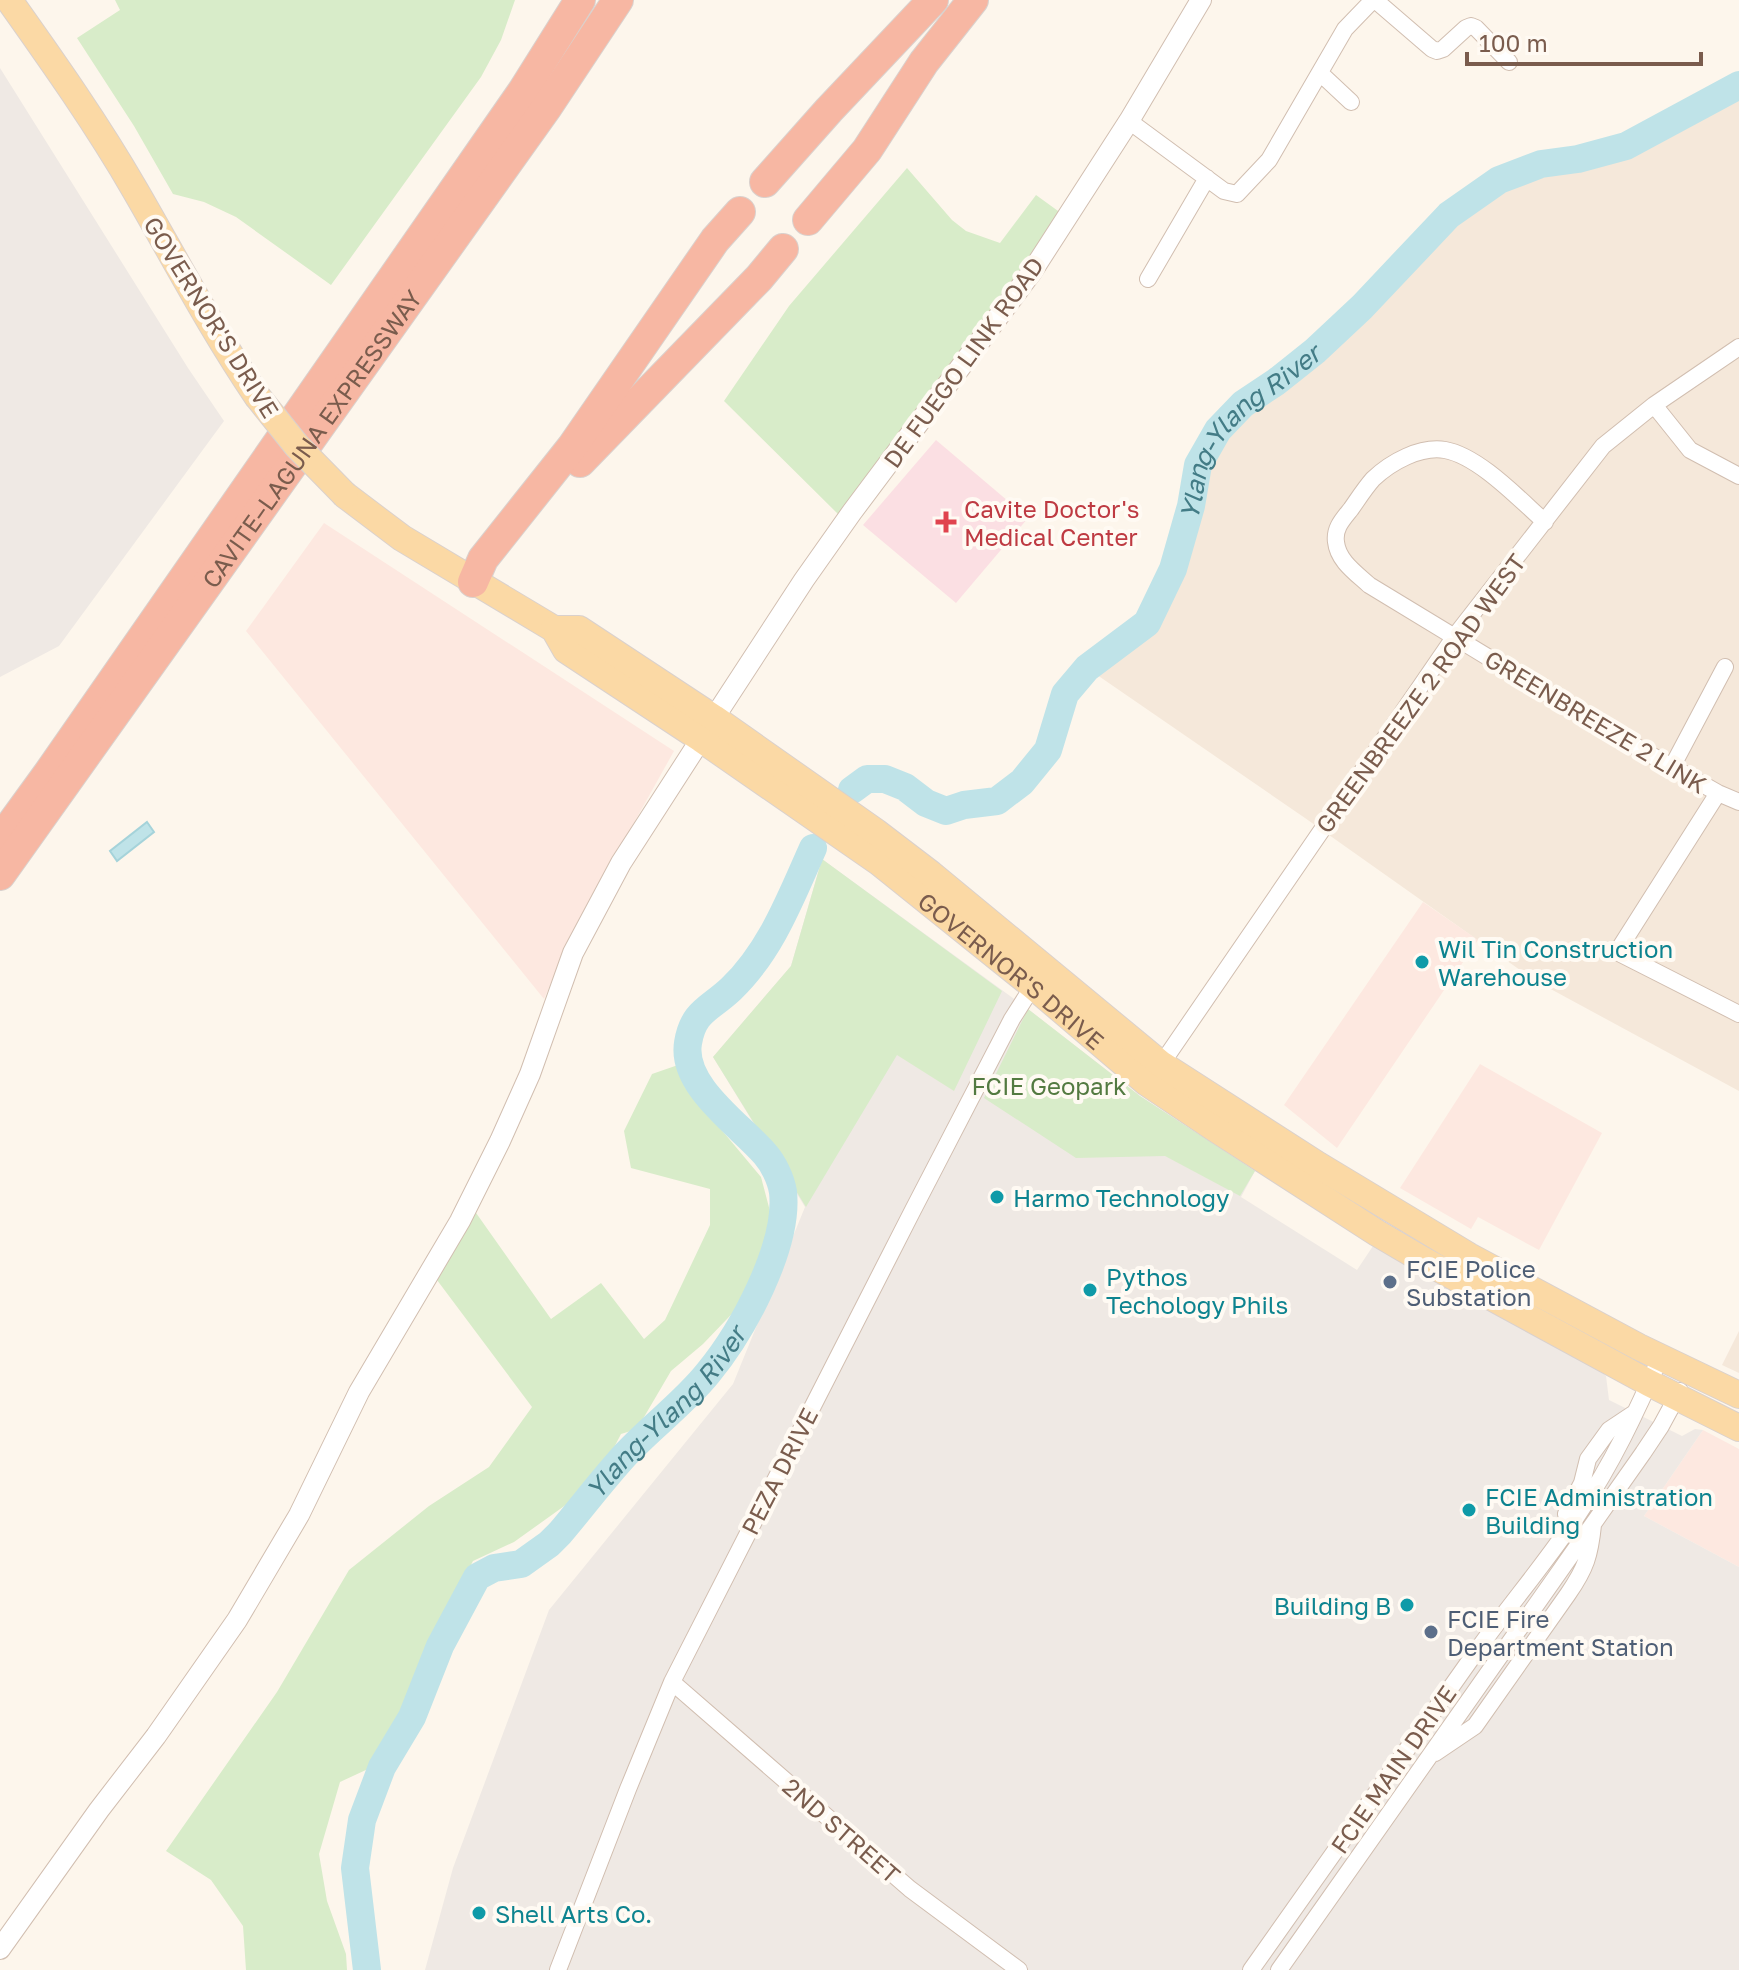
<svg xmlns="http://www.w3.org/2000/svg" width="1739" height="1970" font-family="'Golos Text',sans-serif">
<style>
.residential{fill:#f5e8da}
.commercial{fill:#fde8e0}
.industrial{fill:#efe9e4}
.medical{fill:#fbdfe3}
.green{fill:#d8ecc9}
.water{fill:#bfe3e8;stroke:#a5d3da;stroke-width:2}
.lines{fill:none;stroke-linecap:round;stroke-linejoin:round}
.river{stroke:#bfe3e8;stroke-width:28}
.minor-casing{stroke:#d1beb0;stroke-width:18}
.tertiary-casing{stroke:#d1beb0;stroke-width:22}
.primary-casing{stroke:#dad1cd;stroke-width:28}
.motorway-casing{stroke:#dad1cd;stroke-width:32}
.minor{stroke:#fff;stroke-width:16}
.tertiary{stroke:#fff;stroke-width:20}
.primary{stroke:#fbd9a5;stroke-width:26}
.motorway{stroke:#f7b7a3;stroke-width:30}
.primary-bridge-casing{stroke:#dad1cd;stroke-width:28;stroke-linecap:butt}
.primary-bridge{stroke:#fbd9a5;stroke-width:26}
.health-dot{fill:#e0444e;stroke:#fffaf3;stroke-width:3}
.culture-dot{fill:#0f9aa8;stroke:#fffaf3;stroke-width:3}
.service-dot{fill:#5c6f8a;stroke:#fffaf3;stroke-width:3}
.labels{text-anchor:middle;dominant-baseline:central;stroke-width:8;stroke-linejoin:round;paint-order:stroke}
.street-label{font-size:24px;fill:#7a5c4d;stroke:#fffaf3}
.health-label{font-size:24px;fill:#be3a42;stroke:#fffaf3;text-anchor:start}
.culture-label{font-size:24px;fill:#0d838f;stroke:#fffaf3;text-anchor:start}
.park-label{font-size:24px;fill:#537a41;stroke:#fffaf3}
.service-label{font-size:24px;fill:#4e5e75;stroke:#fffaf3;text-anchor:start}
.water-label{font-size:26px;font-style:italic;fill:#437c86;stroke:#fffaf3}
</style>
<rect width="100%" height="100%" fill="#fdf6ec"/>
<path class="residential" d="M1739,85V1091L1534,980L1305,818L1087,668L1147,623L1173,569L1191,506L1198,465L1218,430L1243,404L1276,382L1315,351L1362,307L1449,215L1499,180L1541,164L1578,159L1626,146Z
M1739,1331V1373L1722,1365Z"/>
<path class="commercial" d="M324,523L674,751L606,873L567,946L544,999L246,631Z
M1423,902L1478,940L1337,1148L1284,1105Z
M1480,1064L1602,1133L1539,1250L1478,1217L1471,1229L1400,1188Z
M1703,1430L1739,1449V1567L1644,1516Z"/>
<path class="industrial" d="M0,68L188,368L224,421L59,646L0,677Z
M822,859L1028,1009L1140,1096L1255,1171L1241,1197L1357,1270L1373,1246L1498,1316L1600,1371L1606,1376L1609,1400L1682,1436L1695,1429L1703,1430L1644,1516L1739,1567V1970H425L453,1868L549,1610L733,1384L805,1207L713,1057L791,966Z"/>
<path class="medical" d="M936,440L1028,518L956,603L863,525Z"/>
<path class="green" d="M115,0H515L501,40L481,77L331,285L236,217L204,202L173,194L134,126L77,38L120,10Z
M907,168L952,220L966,231L1000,243L1036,195L1065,216L840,516L724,401L789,306Z
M822,859L1002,991L954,1091L897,1055L806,1207L713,1057L791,966Z
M1028,1009L1140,1096L1255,1171L1240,1196L1165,1156L1076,1158L984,1098Z
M678,1065L699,1103L761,1177L771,1215L761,1275L750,1295L703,1344L671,1371L637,1429L621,1434L595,1484L514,1542L473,1561L430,1644L404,1707L385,1745L368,1769L340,1782L319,1854L327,1901L346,1954L347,1970H246L243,1926L211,1880L166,1851L277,1692L349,1570L429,1506L489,1467L532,1407L437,1280L474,1210L551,1319L601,1283L644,1339L665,1320L710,1225V1189L631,1168L624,1131L652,1074Z"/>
<path class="water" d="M147,822L154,832L117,861L110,851Z"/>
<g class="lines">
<g class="river">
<path id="s1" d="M852,790L867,779H885L905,787L926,803L946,811L964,805L997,801L1022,782L1048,750L1065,694L1087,668L1147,623L1173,569L1191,506L1198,465L1218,430L1243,404L1276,382L1315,351L1362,307L1449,215L1499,180L1541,164L1578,159L1626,146L1739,85"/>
<path id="s2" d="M367,1970L355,1868L362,1820L382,1767L412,1717L440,1646L477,1577L494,1568L521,1564L549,1544L560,1533C582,1507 603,1479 626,1454C652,1426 684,1403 708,1373C742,1332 789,1246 783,1192C781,1179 773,1163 765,1154C740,1125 681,1086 688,1043C693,1011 710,1009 731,989C771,951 791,897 813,848"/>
</g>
<g class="minor-casing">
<path id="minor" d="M1375,0L1432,49L1437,51L1443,49L1466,28L1471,26L1476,28L1509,62
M1320,73L1351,102
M1129,121L1224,191L1237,194L1269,160L1345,29L1373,0
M1148,279L1207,178
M1654,405L1690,450L1739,476
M1545,522C1520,500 1479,456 1445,450C1420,446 1391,462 1373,479C1365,488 1358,499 1351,509C1343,519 1334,528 1336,542C1338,561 1356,573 1369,585L1621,738L1718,793L1739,802
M1672,767L1725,667
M1718,793L1617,952L1739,1014
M1158,1069L1455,636L1603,446L1654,405L1739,347
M1566,1514L1582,1483L1588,1459L1609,1430L1633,1414
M672,1682L910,1889L1019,1970
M1435,1753L1475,1726L1568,1594C1586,1568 1590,1555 1593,1525
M558,1970L628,1789L672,1682L914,1208L1012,1019L1033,986
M1251,1970C1326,1863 1402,1756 1478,1649C1511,1603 1548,1560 1579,1513C1612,1464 1637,1411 1660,1358
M1279,1970L1643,1453L1661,1426L1680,1391"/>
</g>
<g class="tertiary-casing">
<path id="tertiary" d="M714,718L804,580L852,512L1031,273L1129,121L1201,0
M0,1949L99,1810L156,1736L237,1620L299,1515L359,1392L460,1221L500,1141L530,1074L573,953L621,863L701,739"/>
</g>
<g class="primary-casing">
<g id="primary">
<path d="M9,0C53,62 97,124 135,190C175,259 212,330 257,396"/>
<path id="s3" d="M345,495L402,538L554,629L566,650L701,739L880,863L1033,986L1147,1083L1214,1128L1377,1233L1423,1260L1649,1383L1739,1428"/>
<path d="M554,629H579L714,718L876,832L931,874L1161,1064L1318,1165L1469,1256L1639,1347L1739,1395"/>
</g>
</g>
<g class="motorway-casing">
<g id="motorway">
<path d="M765,182L829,110L933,0"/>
<path d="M808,220L867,150L924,62L973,0"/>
<path d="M580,462L759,278L783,249"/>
<path d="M473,582L483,559L572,447L715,240L740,212"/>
<path d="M0,840L48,774L523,91L580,0"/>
<path id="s4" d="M0,875L547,107L618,0"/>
</g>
</g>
<use href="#minor" class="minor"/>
<use href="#tertiary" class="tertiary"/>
<use href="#primary" class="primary"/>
<use href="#motorway" class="motorway"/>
<g class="primary-bridge-casing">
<path id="primary-bridge" d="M257,396L297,446L345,495"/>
</g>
<use href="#primary-bridge" class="primary-bridge"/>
</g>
<path class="health-dot" d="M942 510h8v8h8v8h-8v8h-8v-8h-8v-8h8z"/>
<g class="culture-dot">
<circle cx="1422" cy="962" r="8"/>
<circle cx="997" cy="1197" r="8"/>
<circle cx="1090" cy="1290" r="8"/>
<circle cx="1469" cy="1510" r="8"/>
<circle cx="1407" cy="1605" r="8"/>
<circle cx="479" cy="1913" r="8"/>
</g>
<g class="service-dot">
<circle cx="1390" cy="1282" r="8"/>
<circle cx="1431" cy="1632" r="8"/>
</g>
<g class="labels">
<g class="street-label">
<text transform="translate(212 317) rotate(58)">GOVERNOR'S DRIVE</text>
<text transform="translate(963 362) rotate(-54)">DE FUEGO LINK ROAD</text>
<text stroke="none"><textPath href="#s4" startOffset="536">CAVITE–LAGUNA EXPRESSWAY</textPath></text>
<text transform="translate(1420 693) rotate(-54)">GREENBREEZE 2 ROAD WEST</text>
<text transform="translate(1596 721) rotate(31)">GREENBREEZE 2 LINK</text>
<text stroke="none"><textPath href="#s3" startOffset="822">GOVERNOR'S DRIVE</textPath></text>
<text transform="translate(779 1471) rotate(-63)">PEZA DRIVE</text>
<text transform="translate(1393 1769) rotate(-55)">FCIE MAIN DRIVE</text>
<text transform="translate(842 1830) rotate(41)">2ND STREET</text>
</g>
<g class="health-label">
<text x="964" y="508">Cavite Doctor's<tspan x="964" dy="28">Medical Center</tspan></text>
</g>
<g class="culture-label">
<text x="1438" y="948">Wil Tin Construction<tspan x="1438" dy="28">Warehouse</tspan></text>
<text x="1013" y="1197">Harmo Technology</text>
<text x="1106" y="1276">Pythos<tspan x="1106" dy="28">Techology Phils</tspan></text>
<text x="1485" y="1496">FCIE Administration<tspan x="1485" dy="28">Building</tspan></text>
<text x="1391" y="1605" text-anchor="end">Building B</text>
<text x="495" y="1913">Shell Arts Co.</text>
</g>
<g class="park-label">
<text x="1049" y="1085">FCIE Geopark</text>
</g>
<g class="service-label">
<text x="1406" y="1268">FCIE Police<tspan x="1406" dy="28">Substation</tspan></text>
<text x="1447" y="1618">FCIE Fire<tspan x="1447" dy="28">Department Station</tspan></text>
</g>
<g class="water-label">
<text stroke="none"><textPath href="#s1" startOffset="622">Ylang-Ylang River</textPath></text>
<text stroke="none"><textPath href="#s2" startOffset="678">Ylang-Ylang River</textPath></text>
</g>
</g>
<path d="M1467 52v12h234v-12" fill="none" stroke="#7a5c4d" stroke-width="4"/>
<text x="1479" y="52" font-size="24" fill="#7a5c4d" stroke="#fffaf3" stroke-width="6" paint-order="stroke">100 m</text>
</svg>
